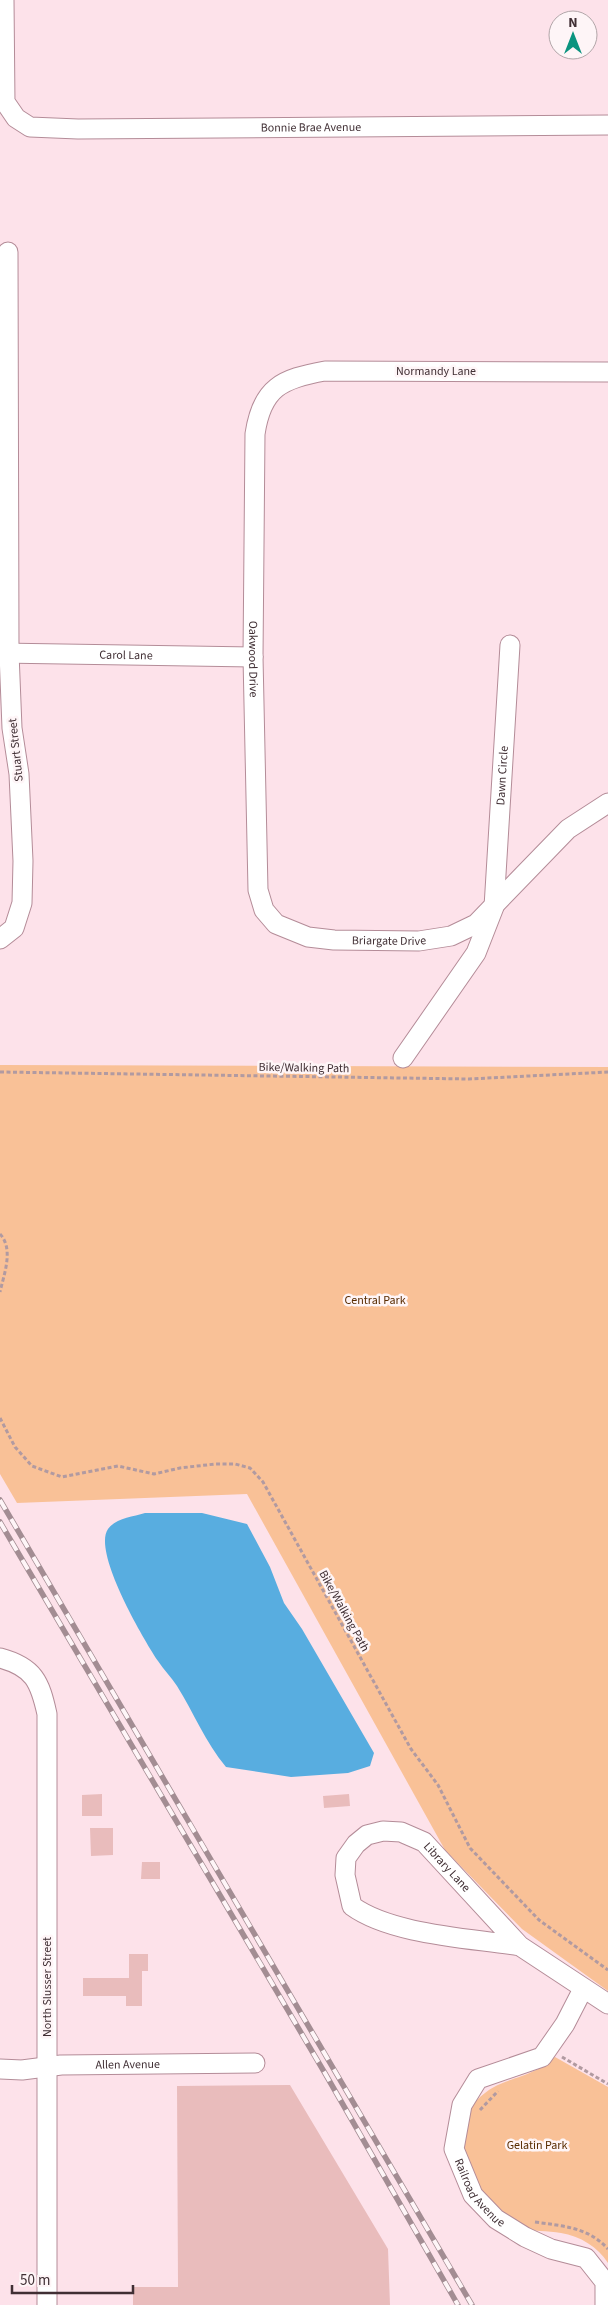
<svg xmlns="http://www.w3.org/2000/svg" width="608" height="2305" font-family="'Source Sans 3',sans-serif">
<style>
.green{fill:#f9c197}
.water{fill:#58ade0}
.building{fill:#e9bcbc}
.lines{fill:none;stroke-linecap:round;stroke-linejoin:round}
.street-casing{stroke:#b48c98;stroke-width:21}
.path{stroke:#b19aa1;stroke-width:3;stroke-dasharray:4 2.5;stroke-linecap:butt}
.street{stroke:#fff;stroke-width:19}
.rail-casing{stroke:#a38d93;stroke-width:5.5}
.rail{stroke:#fef5f7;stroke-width:4;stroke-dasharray:11;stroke-linecap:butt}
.labels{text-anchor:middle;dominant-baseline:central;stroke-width:5;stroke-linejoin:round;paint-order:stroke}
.street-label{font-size:12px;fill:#402f34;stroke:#fef5f7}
.park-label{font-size:12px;fill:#592c00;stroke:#fef5f7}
</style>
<rect width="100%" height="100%" fill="#fde2ea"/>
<path class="green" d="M0,1065L608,1067V1991L522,1929L445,1850L247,1494L17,1503L0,1474Z
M555,2057L608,2087V2263C598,2247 580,2236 561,2233C548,2230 532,2233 520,2226C511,2220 500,2213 492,2206C469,2183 450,2129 476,2101C496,2080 512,2082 536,2070C543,2067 549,2061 555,2057Z"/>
<path class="water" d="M145,1513H202L247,1524L270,1567L284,1603L302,1629L374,1753L370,1766L348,1773L291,1777L226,1767C205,1742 194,1713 177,1686C171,1677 164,1670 158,1661C144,1640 92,1552 108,1529C116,1518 132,1517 145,1513Z"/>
<path class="building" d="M102,1794V1816H82V1795Z
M349,1794L350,1806L324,1808L323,1796Z
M90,1828H113V1855L91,1856Z
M142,1862H160V1879H141Z
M129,1954H148V1971H142V2006H126V1996H83V1978H129Z
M290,2085L388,2249L390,2305H133V2287H178L177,2086Z"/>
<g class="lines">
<g class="street-casing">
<g id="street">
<path id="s1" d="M4,0L5,102L16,118L30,127L78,129L608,125"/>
<path id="s2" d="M608,372L325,371C282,379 262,387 255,434L253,657L258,890L264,910L276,924L308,937L334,940L419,941L451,936L476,924L568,829L608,803"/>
<path id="s3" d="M0,653L253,657"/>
<path d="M0,939L14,928L22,903L23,861L19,774L12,728L9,653L8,252"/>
<path id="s4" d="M403,1058L476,953L494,907L510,645"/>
<path d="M0,1658C34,1667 40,1682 47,1714V2305"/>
<path id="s5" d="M520,1946C471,1938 392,1935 352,1906L345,1875L346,1858L356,1844L367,1835L383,1831L401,1832L424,1842L520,1946L608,2004"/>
<path id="s6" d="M583,1989L565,2024L542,2057L478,2079L462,2105L454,2149L473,2195L496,2219L525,2237L551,2249L586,2258L605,2282V2305"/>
<path id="s7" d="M0,2069L22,2070L61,2065L255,2063"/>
</g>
</g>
<path class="path" d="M0,1072L469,1079L608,1072
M0,1234C14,1249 4,1274 0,1292
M0,1418L15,1447L32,1466L62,1477L118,1466L154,1474L180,1468L215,1464H235L250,1468L263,1482L411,1749L438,1785L470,1848L539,1920L608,1970
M562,2057L608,2084
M480,2110L498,2091
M535,2222C563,2226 588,2227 608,2249"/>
<use href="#street" class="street"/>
<g class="rail-casing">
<path id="rail" d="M0,1500L472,2305
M0,1522L326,2075L458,2305"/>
</g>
<use href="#rail" class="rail"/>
</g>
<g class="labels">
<g class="street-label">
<text stroke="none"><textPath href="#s1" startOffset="419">Bonnie Brae Avenue</textPath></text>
<text x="436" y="371">Normandy Lane</text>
<text stroke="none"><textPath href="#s3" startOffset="126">Carol Lane</textPath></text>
<text stroke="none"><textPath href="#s2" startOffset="612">Oakwood Drive</textPath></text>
<text transform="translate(16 750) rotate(-96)">Stuart Street</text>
<text stroke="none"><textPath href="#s4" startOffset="309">Dawn Circle</textPath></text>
<text stroke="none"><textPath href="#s2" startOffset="998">Briargate Drive</textPath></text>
<text transform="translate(304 1068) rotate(1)">Bike/Walking Path</text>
<text transform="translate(344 1611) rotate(61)">Bike/Walking Path</text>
<text stroke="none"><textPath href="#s5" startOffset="348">Library Lane</textPath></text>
<text transform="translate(47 1987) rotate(-90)">North Slusser Street</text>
<text stroke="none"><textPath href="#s7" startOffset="128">Allen Avenue</textPath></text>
<text stroke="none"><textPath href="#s6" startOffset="274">Railroad Avenue</textPath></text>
</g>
<g class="park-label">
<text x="375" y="1300">Central Park</text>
<text x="537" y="2145">Gelatin Park</text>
</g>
</g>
<g transform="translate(573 35)"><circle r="24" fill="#fef5f7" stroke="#b2a6a9"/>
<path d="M0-4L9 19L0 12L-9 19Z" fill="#0b947f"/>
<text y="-8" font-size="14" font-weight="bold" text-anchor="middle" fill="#402f34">N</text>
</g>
<path d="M12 2285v8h121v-8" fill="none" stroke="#402f34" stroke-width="2.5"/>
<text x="20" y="2285" font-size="15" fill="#402f34" stroke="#fef5f7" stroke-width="4" paint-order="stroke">50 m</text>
</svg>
